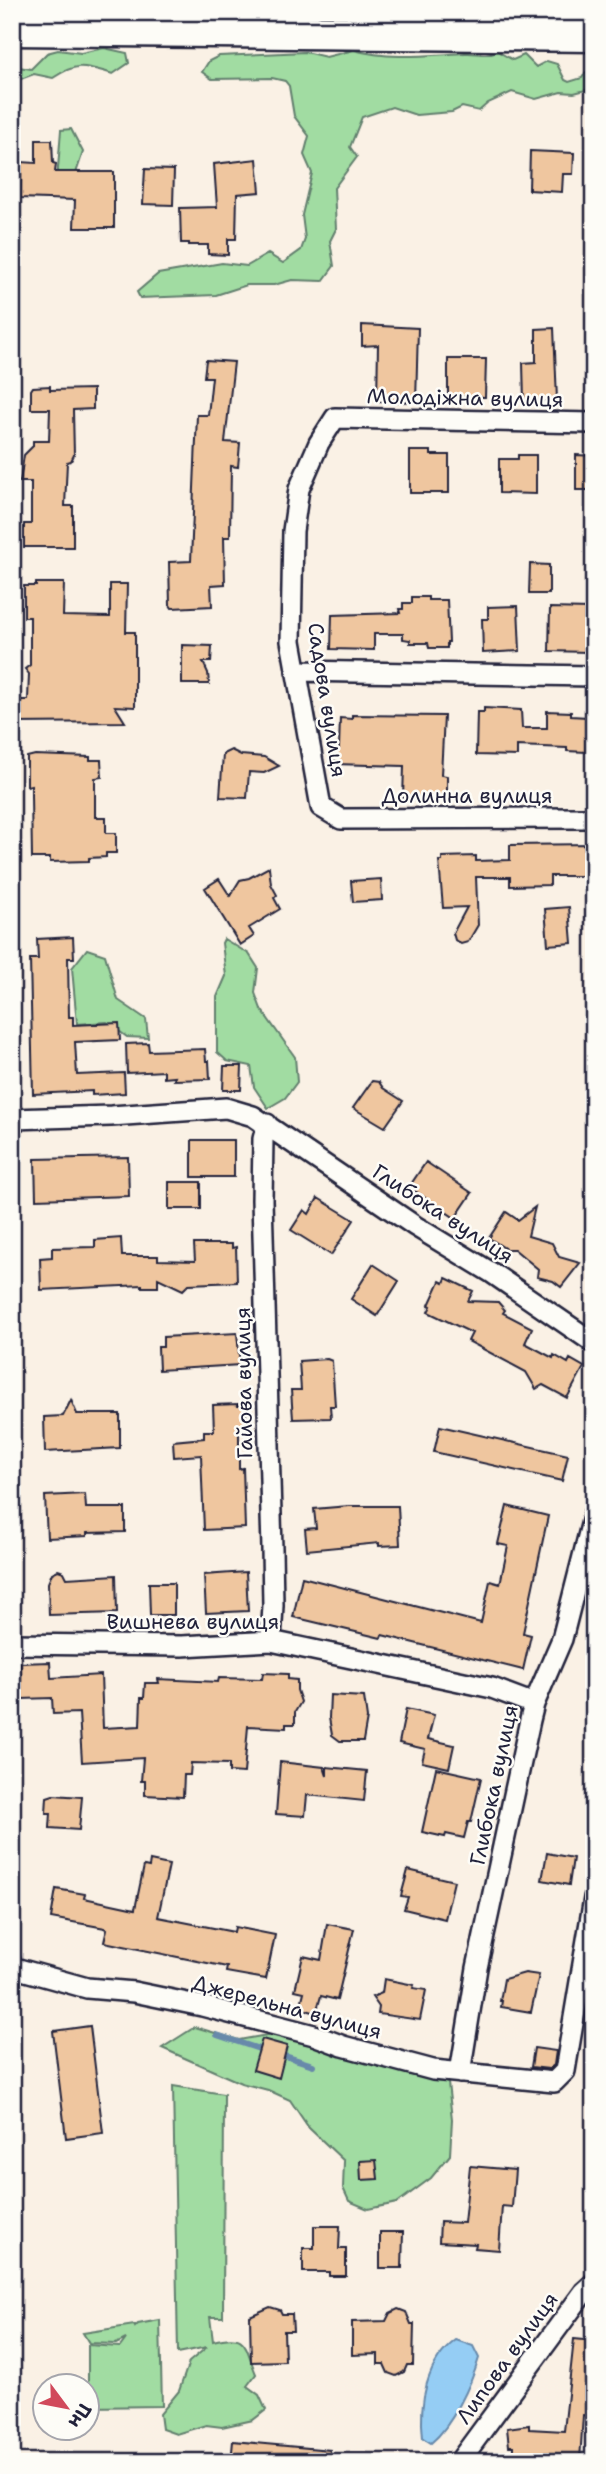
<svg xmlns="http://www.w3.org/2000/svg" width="606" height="2474" font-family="'Shantell Sans',sans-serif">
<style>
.green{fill:#a1dca2;stroke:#627f6e;stroke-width:2}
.water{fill:#95cdf4;stroke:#6789aa;stroke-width:2}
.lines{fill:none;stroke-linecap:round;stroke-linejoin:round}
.stream{stroke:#6789aa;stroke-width:6}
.building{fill:#efc69f;stroke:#22223b;stroke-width:2}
.street-casing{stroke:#22223b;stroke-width:24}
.primary-casing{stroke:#22223b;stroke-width:37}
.street{stroke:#fdfcf7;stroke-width:19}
.primary{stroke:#fdfcf7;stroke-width:32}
.labels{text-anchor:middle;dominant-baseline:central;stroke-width:5;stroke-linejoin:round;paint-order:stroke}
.street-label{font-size:21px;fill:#22223b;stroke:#fdfcf7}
</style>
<rect width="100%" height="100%" fill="#faf1e5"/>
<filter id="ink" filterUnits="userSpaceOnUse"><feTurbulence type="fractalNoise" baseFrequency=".0143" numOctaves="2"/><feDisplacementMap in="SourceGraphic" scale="14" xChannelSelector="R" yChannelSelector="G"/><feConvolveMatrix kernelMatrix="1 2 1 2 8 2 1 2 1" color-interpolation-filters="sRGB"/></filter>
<g filter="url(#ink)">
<path class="green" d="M104,48L127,53L129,63L113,74C85,66 78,61 53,78L34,74L21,79L12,75V66L31,69L47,53L58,50L81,53Z
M354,50C389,60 428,55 465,53C479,52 482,57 497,51L513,60L524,55L536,67L547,61L557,64L565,80L569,82L582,78L586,72H594V88L574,93L561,92L536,99L512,92L488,103L479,111L462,107L452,112L416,115L392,107L362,117L350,147L357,157L334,188L336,229L330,241L334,266L323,281L292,280L274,285H247L216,295L140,298L137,292L158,274L222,263L247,266L268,254L283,263L301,250L305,239L302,215L312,173L304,155L309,136L294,116L289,86L285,81L272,78L212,79L202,72L209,61L219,56L305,52L326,57Z
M71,129L83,152L71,188L57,181L61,130Z
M224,939L249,954L258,968L255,993L261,1009L295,1057L297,1082L285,1098L268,1108L254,1087L251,1066L227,1061L217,1052V997L226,976L222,943Z
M87,949L105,955L118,1000L146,1019L148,1038L127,1037L107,1022L77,1024L72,968Z
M195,2027L239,2040L284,2032L448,2083L452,2119L450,2155L431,2178L397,2203L368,2209L349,2201L343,2188L344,2161L309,2128L290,2100L268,2090L241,2083L162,2048Z
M173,2086L224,2094L223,2317H210L213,2341C249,2332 244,2345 256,2374L247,2386L259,2395L266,2410L253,2420L222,2427L206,2425L176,2434L162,2429L160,2414L179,2391L189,2362L207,2347L178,2353Z
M160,2320L162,2406L88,2407V2345L120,2347L126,2339L116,2344L89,2343L83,2333L134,2325L135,2327L138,2324Z"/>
<path class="water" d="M456,2340L473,2346L479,2358C471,2385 452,2426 431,2443L423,2438C419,2403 426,2362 456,2340Z"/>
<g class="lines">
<path class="stream" d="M217,2035L259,2049
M285,2056L313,2065"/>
</g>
<path class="building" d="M36,140H52L53,163L56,164L55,172H114V228H74L75,200L20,198L21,162L36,163Z
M530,151L574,153L573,174H563L562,192L529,190Z
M257,159L260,192L237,194L236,239H228V255L208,254V245H189V243H181L180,208L217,207L214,164Z
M145,169L174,170L173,205L143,204Z
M362,325L418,328L416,402L377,401L378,345L362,346Z
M554,328L557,400L524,401L523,363L536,362V329Z
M448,359H486L485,397H448Z
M206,360L234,362L225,442L240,443L238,467L231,466L230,537H224L225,584L211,585L212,606L172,608L170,605L169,562L191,561L197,415H208L212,377H204Z
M50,386V390L93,389V409L73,410L74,455L71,461L67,462L65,506H73V547H24V524H31V482H20L24,455L33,446V441H49L50,409H31V390L33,387Z
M410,451H431V455H449V493H410Z
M518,455H536V494L499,493V459H518Z
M576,455L594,456V490H576Z
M530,564L549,565V594H529Z
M36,583H64L63,616L110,617V584H127L126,632H135V707L115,706L125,722L12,723V700H28L29,674L25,669L30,665V617H24V586H36Z
M412,597H428V600H447L449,642H447V648H429L428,643H410V640L403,639V634H374V650L331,649L332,615L400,613L399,609H403V603H412Z
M518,606L520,651L483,653L482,619H488V607Z
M550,608L589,609L588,652L549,651Z
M182,645L212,646L211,662H203L208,673L209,684H182Z
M484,708L521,710L522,728H547V711L571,712V716L587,717L586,752L567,751V748L517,746V756L476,755L477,712H484Z
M352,715L444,716L441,775L447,776V800L403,799L404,766L335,764V747L339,748L340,718L352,719Z
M231,750L241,755L264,757L279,766L264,773L249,772L247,798L220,797L223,754Z
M35,755L90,757V760H101L102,777L95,778V817H106V833H116V853H106V857L89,858V861L50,862V858H32L31,795V785L27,786V757Z
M594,844V876H550V885L510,886V877H476L478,925L468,942L461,944L455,940L453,933L467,907L443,908L439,861H442V857L476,856V861L510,860V845Z
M269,867L271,884L277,895L274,898L280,909L249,928L254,936L240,945L205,888L219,879L230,896L240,880L249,878Z
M381,879L382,900L353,902L351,881Z
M569,907L572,943L548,945L545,909Z
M73,937L74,958H68L69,1017H73V1025L119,1023L120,1040L75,1042L77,1075L124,1073L125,1093L92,1095V1091L33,1094L30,959H38L37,939Z
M148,1043L149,1051L205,1049L206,1061H209L210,1079L174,1080L175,1077L164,1078V1071L127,1073L126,1044Z
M224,1066H242L241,1090H223Z
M372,1081L379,1082L383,1088L403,1101L385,1127L353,1108Z
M192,1140H234V1177H192Z
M128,1157L129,1196L36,1199L35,1159Z
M426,1162L472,1193L455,1218L409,1187Z
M169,1182H201V1209H169Z
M318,1198L354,1220L331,1255L291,1230L304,1210L309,1214Z
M535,1207L528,1236L552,1243L559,1257L580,1263L561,1287L553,1281L537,1277L538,1269L514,1249H506L489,1238L506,1212L518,1220Z
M121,1238L122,1256H158V1260L195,1261L194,1244H232V1248L236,1247L237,1282L189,1284L183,1290L158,1278V1287H142V1285L41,1290L40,1258L52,1257V1248L95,1247V1240Z
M373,1264L399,1281L377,1316L351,1299Z
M446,1278L473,1291L468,1301L498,1302L505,1310L503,1313L532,1328L525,1343L553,1358L554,1355L568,1363L570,1359L584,1367L567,1398L543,1385L536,1389L526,1372L468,1341L472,1333L428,1312L431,1306L429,1305L440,1281L444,1283Z
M237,1333L240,1365L159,1370L158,1347H163V1337Z
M327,1359L332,1361L335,1406H330L331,1418L293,1419L291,1390H301L299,1361Z
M71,1400L77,1414H120V1448L45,1452L44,1417L63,1416Z
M238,1404V1406H246V1430H239V1469L243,1468L245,1528L204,1530L201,1455L174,1457L173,1441L204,1438V1431H214L213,1405Z
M440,1426L568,1455L562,1481L434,1452Z
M85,1494L86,1508H125V1532L87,1533V1536L47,1538L45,1496Z
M349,1506H398L400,1545L379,1546V1543L307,1550L305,1529L316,1528L314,1509Z
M507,1506L548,1516L523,1633L531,1635L523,1670L382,1635L381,1638L293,1617L302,1577L481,1623L490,1581L500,1584L508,1546L498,1544Z
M58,1570L64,1572L67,1578L116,1575L117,1613L49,1615L48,1583L52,1573Z
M246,1572L248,1611L206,1613L204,1575Z
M149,1583H174V1615H150Z
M50,1662L51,1678L101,1675L103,1728L140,1726L141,1698H144L145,1683H159L158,1679L218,1682L219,1678L262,1679L263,1673L288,1674V1679L297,1680V1690L301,1702L295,1712V1724H286V1728L248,1726L244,1773L229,1772V1764L191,1763L190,1775H184L183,1797L145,1795V1781H141L143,1758L82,1762L79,1713L53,1714L52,1698L21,1699L20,1663Z
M330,1695L364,1697L367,1718L363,1741H340L332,1735L329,1718Z
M406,1709L434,1715L428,1739L454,1745L449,1768L422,1762L425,1749L399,1743Z
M280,1762L324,1767L327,1776V1767L367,1771L364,1801L307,1795L305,1816L276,1814Z
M436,1768L481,1778L471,1822H468L464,1838L446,1834L445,1837L422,1832Z
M53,1795L82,1797L79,1830L50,1828L51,1813H46L47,1797Z
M547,1853L573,1858L569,1885L542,1880Z
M150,1861L169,1865L158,1917L234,1932L235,1927L275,1935L266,1979L226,1972L227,1967L104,1942L107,1929L105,1928L51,1918L56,1889L85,1894L84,1898L135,1909L144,1866L149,1867Z
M408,1870L454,1881L445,1919L404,1909L408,1897L401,1896Z
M327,1924L354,1929L337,2000L321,1996L316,2013L300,2008L304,1992L295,1990L303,1956L321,1960Z
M525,1973L539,1975L531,2012L501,2007L502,2001H500L504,1979Z
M384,1979L414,1985L413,1988L426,1990L420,2020L378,2014L379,2007L372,1997L382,1993Z
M90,2026L103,2133L66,2138L53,2031Z
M262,2039L287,2046L279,2078L253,2070Z
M534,2048L556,2051L554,2065L549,2069L531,2067Z
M376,2160L378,2179L361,2180L360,2161Z
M470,2166L515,2170L512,2207L502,2206L499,2250L475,2248L476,2244L439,2242L440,2222L464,2223Z
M314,2226H340L339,2249H346V2276H329V2272H303V2248H314Z
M380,2232H403L402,2268H380Z
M270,2307L280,2310L282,2314H292L293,2331H284L285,2361L251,2362L250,2316Z
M398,2309L406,2312L411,2324H414L413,2365H407L404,2372L396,2376L388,2373L384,2364H378V2354L352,2355V2322L386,2321L390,2313Z
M574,2339L594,2341V2416L583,2415L580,2460L533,2457V2462H513V2446H509L507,2428L529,2425V2429L564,2431Z
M233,2441L330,2450L329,2462H231Z"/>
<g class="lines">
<g class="street-casing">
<path id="street" d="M594,423L335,418L319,443L299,489L293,531L291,641L321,807L341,819L594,818
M296,671L594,676
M12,1119L111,1116L226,1108L253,1116L415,1226L492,1273L594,1343
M267,1124L263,1139L262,1200L272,1549L273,1605L271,1641
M12,1644L182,1646L271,1641L492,1688L534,1704
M12,1964L15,1968L87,1988L134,1992L202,2006L314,2035L343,2046L433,2070L554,2082L565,2071L594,1898
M460,2073L477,1968L530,1720L534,1704L562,1639L594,1513
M459,2462L584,2292L594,2283"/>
</g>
<g class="primary-casing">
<path id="primary" d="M12,29L594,35"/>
</g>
<use href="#street" class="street"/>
<use href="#primary" class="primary"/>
</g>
</g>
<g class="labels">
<g class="street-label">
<text transform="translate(465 398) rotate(1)">Молодіжна вулиця</text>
<text transform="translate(327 700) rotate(81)">Садова вулиця</text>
<text x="467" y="796">Долинна вулиця</text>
<text transform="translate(443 1214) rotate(33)">Глибока вулиця</text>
<text transform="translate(244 1383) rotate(-91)">Гайова вулиця</text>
<text x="193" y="1622">Вишнева вулиця</text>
<text transform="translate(494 1785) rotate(-78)">Глибока вулиця</text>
<text transform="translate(287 2007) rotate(15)">Джерельна вулиця</text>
<text transform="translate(507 2358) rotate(-54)">Липова вулиця</text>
</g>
</g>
<rect width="606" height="2474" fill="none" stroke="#fdfcf7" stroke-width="42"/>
<rect x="21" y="21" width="564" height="2432" fill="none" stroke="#22223b" stroke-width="2.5" filter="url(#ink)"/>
<g transform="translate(66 2407) rotate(122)"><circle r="33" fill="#fdfcf7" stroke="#a5a5ac" stroke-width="2"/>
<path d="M0-5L12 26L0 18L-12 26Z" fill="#d1495b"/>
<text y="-10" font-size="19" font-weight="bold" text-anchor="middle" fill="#22223b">Пн</text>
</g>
</svg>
